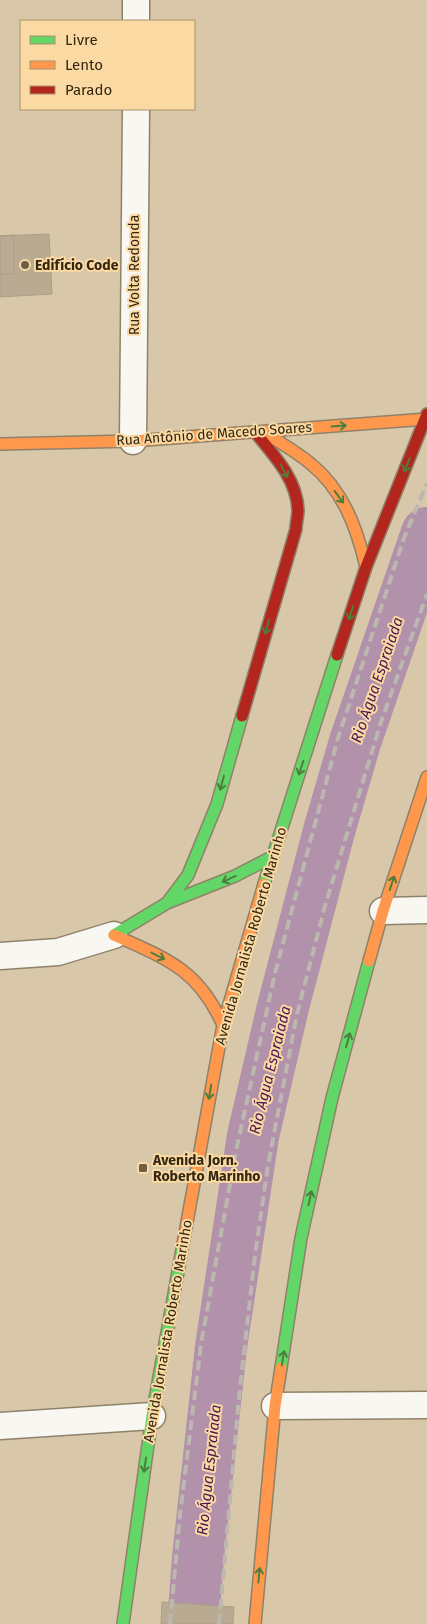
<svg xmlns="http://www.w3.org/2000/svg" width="427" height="1624" font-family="'Fira Sans',sans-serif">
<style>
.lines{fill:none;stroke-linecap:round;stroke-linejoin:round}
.river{stroke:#b291ab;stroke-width:52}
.building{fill:#b9aa92;stroke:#ac9e87}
.street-casing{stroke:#8f826a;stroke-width:29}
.fast-casing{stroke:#8f826a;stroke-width:14}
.slow-casing{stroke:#8f826a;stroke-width:14}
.jam-casing{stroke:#8f826a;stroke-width:14}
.street{stroke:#f9f7f2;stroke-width:26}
.fast{stroke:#63d668;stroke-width:11}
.slow{stroke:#ff974d;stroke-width:11}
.jam{stroke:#b3261e;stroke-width:11}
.rail{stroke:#bcb8b0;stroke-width:4;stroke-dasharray:10 5;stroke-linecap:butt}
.oneway{stroke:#4c7e3c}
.poi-dot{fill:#6e5f47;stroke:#fad9a3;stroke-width:2}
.labels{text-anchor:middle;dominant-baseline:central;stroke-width:4;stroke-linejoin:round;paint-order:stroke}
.poi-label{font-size:14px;font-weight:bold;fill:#342711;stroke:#fad9a3;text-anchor:start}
.street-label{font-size:14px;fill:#342711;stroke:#fad9a3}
.water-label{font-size:15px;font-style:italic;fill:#491654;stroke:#fad9a3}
</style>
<rect width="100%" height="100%" fill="#d9c7aa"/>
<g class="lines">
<path class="river" d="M193,1624L198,1558L221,1347L253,1136L283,1007L329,831L355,742L427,533"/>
</g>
<path class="building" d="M49,234L52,294L0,297V236Z
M14,235V274H0V236Z
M162,1602L234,1607L233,1624H161Z"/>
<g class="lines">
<g class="street-casing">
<path id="street" d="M136,21V0
M133,441L136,109
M383,911L427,910
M0,956L58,952L114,935
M275,1406L427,1405
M0,1426L152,1416"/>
</g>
<g class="fast-casing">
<path id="fast" d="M264,884L337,655
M167,903L188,875L217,804L242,716
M114,935L167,903L235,876L272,857
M281,1368L301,1238L332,1098L369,961
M123,1624L152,1416L183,1244"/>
</g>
<g class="slow-casing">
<path id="slow" d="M267,434C282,444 298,453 311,464C343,490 357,528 366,567
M0,444L133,441L427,419
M114,935C167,959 198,969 223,1025
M369,961L383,911L427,777
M183,1244L223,1025L264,884
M255,1624L275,1406L281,1368"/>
</g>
<g class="jam-casing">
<path id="jam" d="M337,655L366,567L427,414
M242,716L296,529C296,523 298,516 298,510C297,479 273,454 255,432"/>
</g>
<use href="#street" class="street"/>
<use href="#fast" class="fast"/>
<use href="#slow" class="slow"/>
<use href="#jam" class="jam"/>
<path class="rail" d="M170,1624L180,1515L201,1344L236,1151L275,973L338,738L404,538L427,483
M219,1624L239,1397L255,1255L268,1165L297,1014L325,906L381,722L427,594"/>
</g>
<defs><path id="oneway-shaft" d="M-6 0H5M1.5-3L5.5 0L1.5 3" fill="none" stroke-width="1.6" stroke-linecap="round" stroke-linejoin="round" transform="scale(1.25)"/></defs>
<g class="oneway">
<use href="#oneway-shaft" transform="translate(339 426) rotate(-4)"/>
<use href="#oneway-shaft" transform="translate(407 465) rotate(112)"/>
<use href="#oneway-shaft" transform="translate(284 471) rotate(62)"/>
<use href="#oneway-shaft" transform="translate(339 497) rotate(54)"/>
<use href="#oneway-shaft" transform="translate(351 613) rotate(108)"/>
<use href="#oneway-shaft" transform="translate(267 627) rotate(106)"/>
<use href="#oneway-shaft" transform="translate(301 768) rotate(108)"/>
<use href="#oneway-shaft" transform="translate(222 783) rotate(105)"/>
<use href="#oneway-shaft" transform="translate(229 879) rotate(156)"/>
<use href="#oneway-shaft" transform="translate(392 883) rotate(-72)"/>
<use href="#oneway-shaft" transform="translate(158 956) rotate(27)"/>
<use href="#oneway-shaft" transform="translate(348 1040) rotate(-75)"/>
<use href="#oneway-shaft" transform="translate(210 1092) rotate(100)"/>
<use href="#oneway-shaft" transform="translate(310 1198) rotate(-78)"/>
<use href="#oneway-shaft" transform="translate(283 1358) rotate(-81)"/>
<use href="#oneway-shaft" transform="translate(145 1465) rotate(98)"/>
<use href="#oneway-shaft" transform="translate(259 1575) rotate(-85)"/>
</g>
<g class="poi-dot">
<circle cx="25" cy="265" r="5"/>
<rect x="138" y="1163" width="10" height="10" rx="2.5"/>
</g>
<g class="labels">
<g class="poi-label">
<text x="35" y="265">Edifício Code</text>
<text x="153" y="1160">Avenida Jorn.<tspan x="153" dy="16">Roberto Marinho</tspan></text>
</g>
<g class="street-label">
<text transform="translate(134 275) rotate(-90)">Rua Volta Redonda</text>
<text transform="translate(214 434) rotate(-4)">Rua Antônio de Macedo Soares</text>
<text transform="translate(251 936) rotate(-74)">Avenida Jornalista Roberto Marinho</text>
<text transform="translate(168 1331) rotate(-80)">Avenida Jornalista Roberto Marinho</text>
</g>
<g class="water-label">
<text transform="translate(377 680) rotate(-71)">Rio Água Espraiada</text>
<text transform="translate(270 1070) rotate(-76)">Rio Água Espraiada</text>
<text transform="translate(209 1470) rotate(-84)">Rio Água Espraiada</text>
</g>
</g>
<rect x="20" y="20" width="175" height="90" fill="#fad9a3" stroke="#ab9269"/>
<rect x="30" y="36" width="25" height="8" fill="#63d668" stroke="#ab9269"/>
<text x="65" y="45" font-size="15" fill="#342711">Livre</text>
<rect x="30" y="61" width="25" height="8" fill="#ff974d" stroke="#ab9269"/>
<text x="65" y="70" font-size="15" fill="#342711">Lento</text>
<rect x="30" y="86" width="25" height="8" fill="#b3261e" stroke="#ab9269"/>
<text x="65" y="95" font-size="15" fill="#342711">Parado</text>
</svg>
